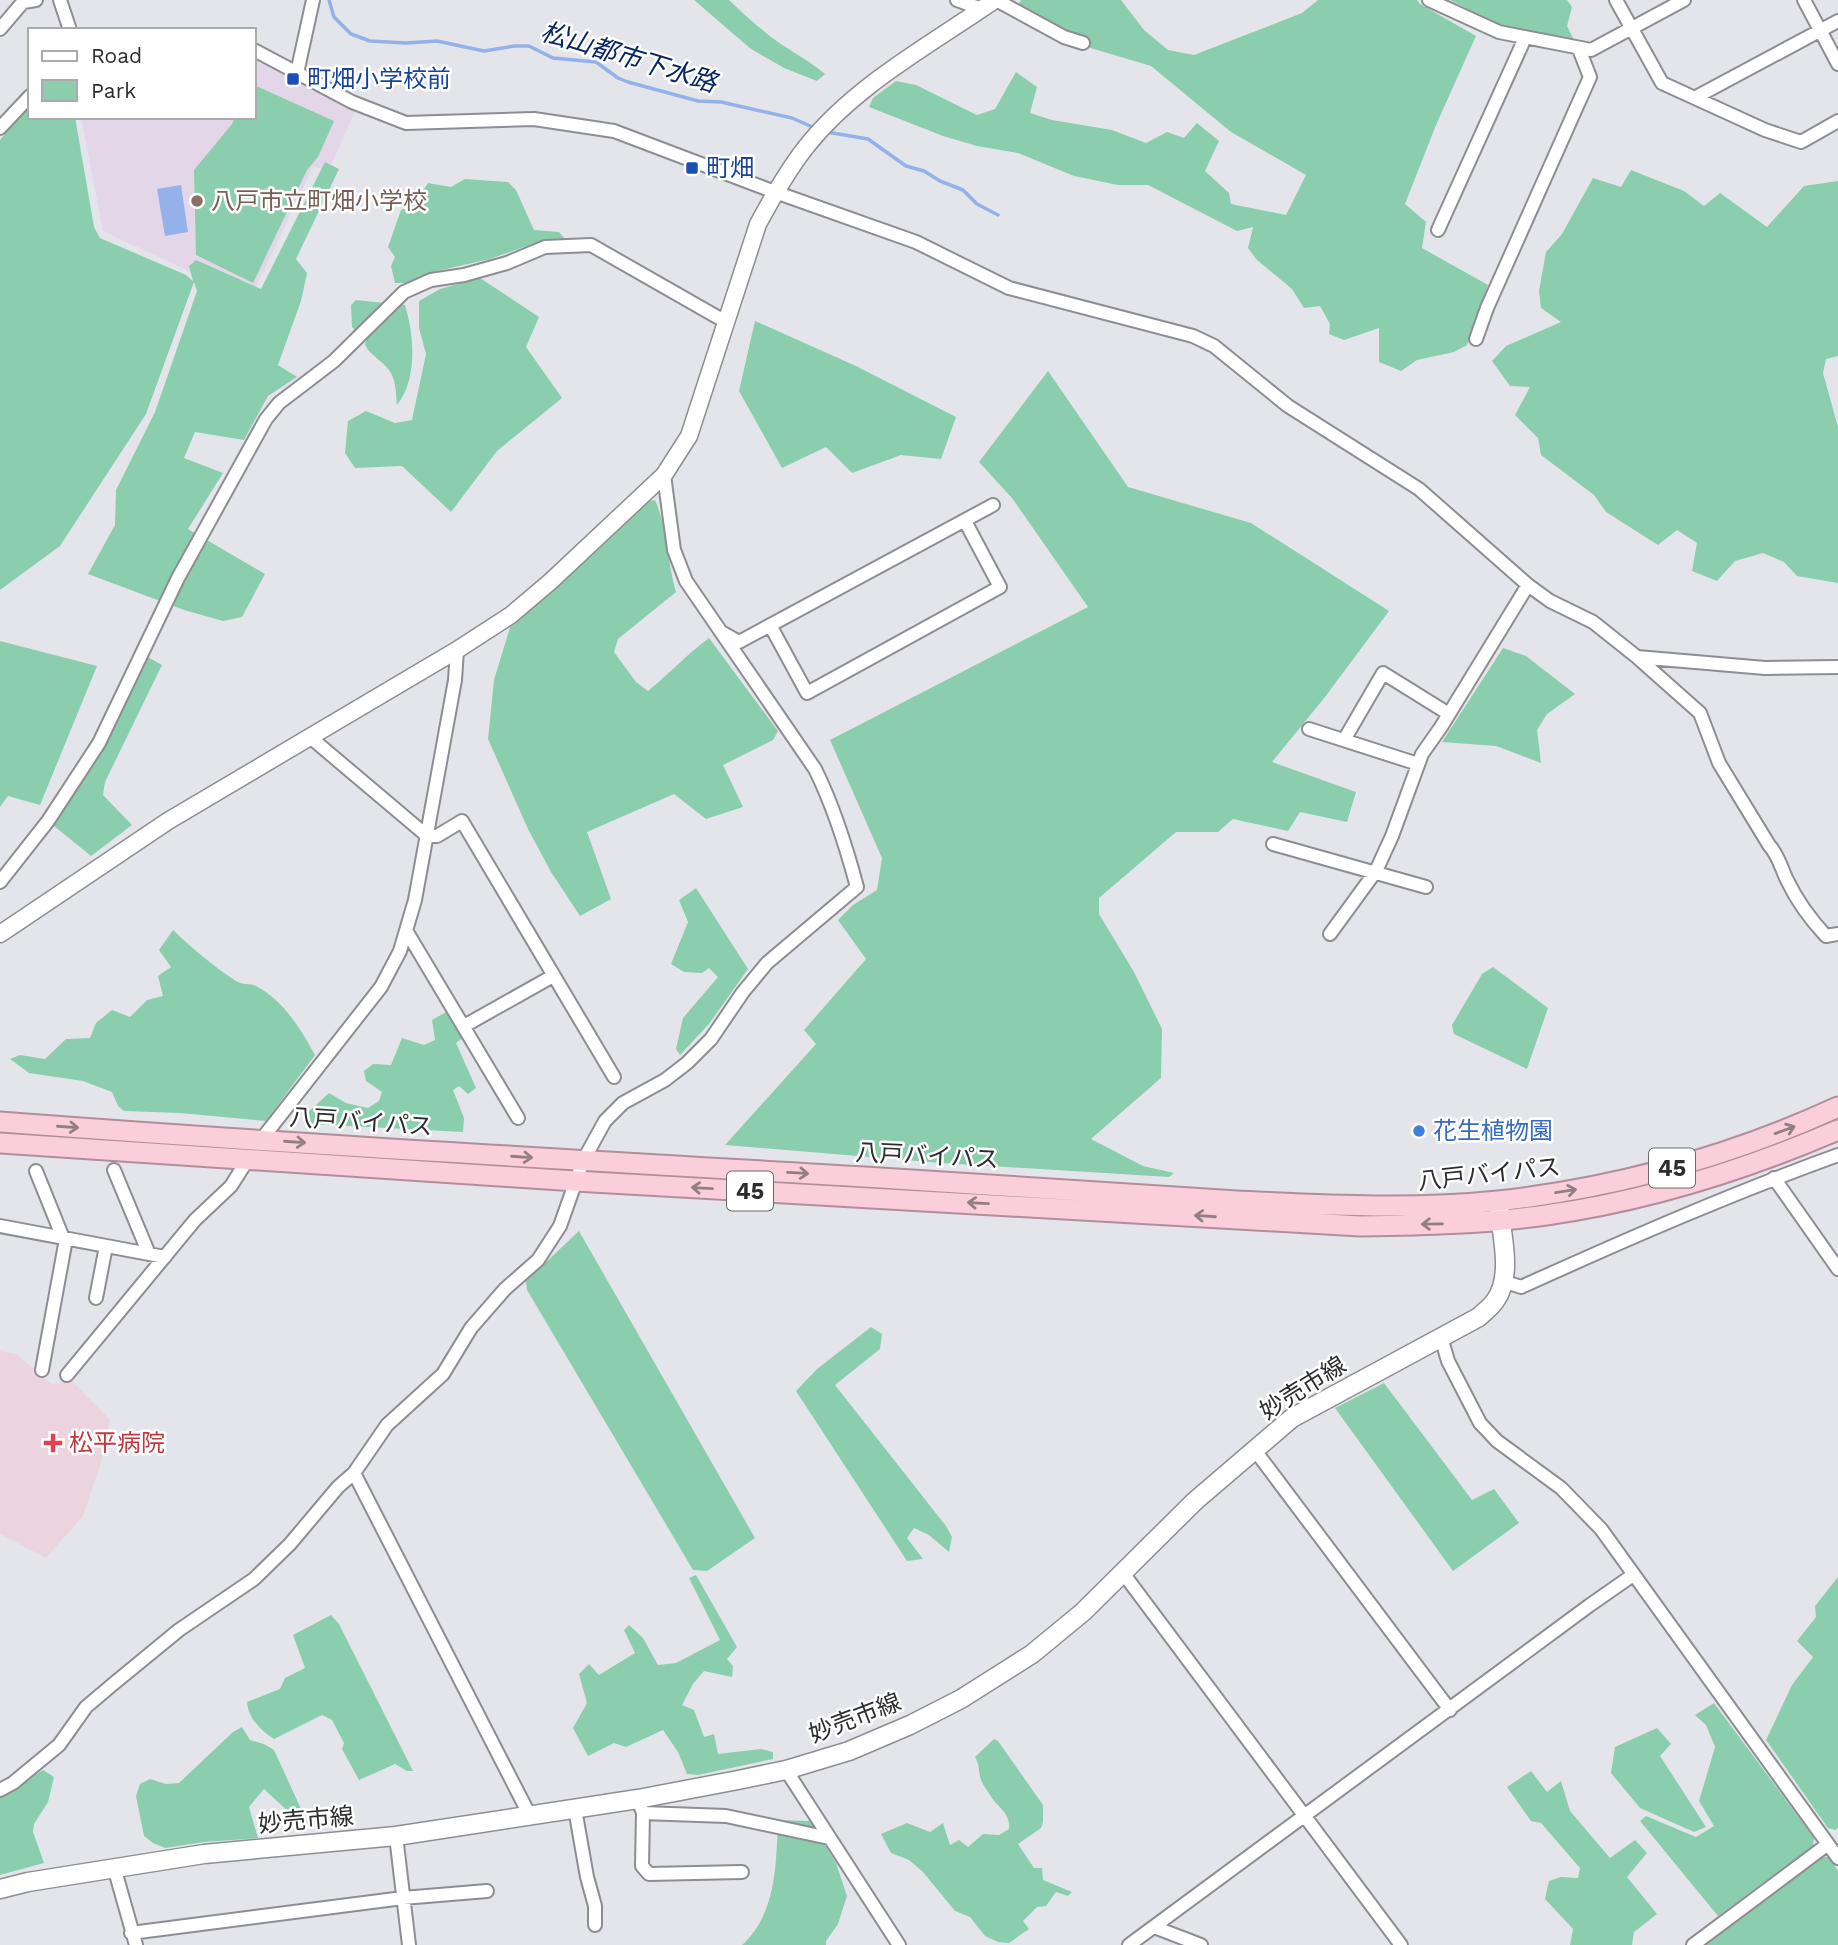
<svg xmlns="http://www.w3.org/2000/svg" width="1838" height="1945" font-family="'Work Sans','Noto Sans JP',sans-serif">
<style>
.education{fill:#e4d6e9}
.medical{fill:#ecd4df}
.green{fill:#8bcead}
.water{fill:#94b2e9}
.lines{fill:none;stroke-linecap:round;stroke-linejoin:round}
.stream{stroke:#94b2e9;stroke-width:3.5}
.minor-casing{stroke:#8d8d93;stroke-width:16}
.tertiary-casing{stroke:#8d8d93;stroke-width:19}
.secondary-casing{stroke:#8d8d93;stroke-width:21}
.trunk-casing{stroke:#b18e99;stroke-width:23}
.minor{stroke:#fff;stroke-width:12}
.tertiary{stroke:#fff;stroke-width:16}
.secondary{stroke:#fff;stroke-width:18}
.trunk{stroke:#faceda;stroke-width:19}
.oneway{stroke:#947e85}
.transit-dot{fill:#1a4fb4;stroke:#fff;stroke-width:2.5}
.education-dot{fill:#8d6e63;stroke:#fff;stroke-width:2.5}
.shop-dot{fill:#3f7fe0;stroke:#fff;stroke-width:2.5}
.health-dot{fill:#e0444e;stroke:#fff;stroke-width:2.5}
.labels{text-anchor:middle;dominant-baseline:central;stroke-width:5;stroke-linejoin:round;paint-order:stroke}
.shield{fill:#fff;stroke:#6c6c6e;stroke-width:2}
.shield-label{font-size:23px;font-weight:bold;fill:#2d2d30}
.transit-label{font-size:24px;fill:#164399;stroke:#fff;text-anchor:start}
.education-label{font-size:24px;fill:#785e54;stroke:#fff;text-anchor:start}
.street-label{font-size:24px;fill:#2d2d30;stroke:#fff}
.shop-label{font-size:24px;fill:#366cbe;stroke:#fff;text-anchor:start}
.health-label{font-size:24px;fill:#be3a42;stroke:#fff;text-anchor:start}
.water-label{font-size:26px;font-style:italic;fill:#072664;stroke:#fff}
</style>
<rect width="100%" height="100%" fill="#e4e5eb"/>
<path class="education" d="M254,60L355,111L329,170L313,167L250,300L103,231L81,117H254Z"/>
<path class="medical" d="M0,1351L16,1354L52,1384L72,1381L110,1420L100,1466L83,1516L46,1558L0,1534Z"/>
<path class="green" d="M694,0H729C746,16 764,33 784,46C798,55 812,63 825,74L817,81L784,68L751,49Z
M1021,0H1121L1144,30L1168,50L1194,55L1302,13L1318,0H1417L1420,4L1476,36L1436,125L1405,204L1426,222L1422,248L1488,285L1467,345L1454,352L1417,360L1401,371L1379,362V328L1344,340L1329,334L1330,324L1320,306L1304,308L1292,289L1257,260L1248,248L1253,227L1237,231L1148,185H1118L1074,176L1018,153L977,146L943,136L869,107L873,98L896,81L916,85L977,115L995,109L1016,72L1037,87L1030,113L1052,120L1112,130L1146,143L1167,132L1184,138L1197,123L1219,141L1205,171L1229,193L1231,204L1286,215L1306,175L1231,132L1151,66L1067,41L1014,13Z
M1450,0H1567L1572,7L1567,26L1575,42L1501,26Z
M254,85L334,121L318,157L307,170L253,283L196,255L194,170L232,124L235,117H254Z
M30,105V117H75L94,227L100,238L186,275L193,281L189,266L196,260L261,289L325,162L339,169L296,259L307,273L301,301L278,365L297,377L268,396L244,440L195,432L184,458L223,473L188,529L265,574L242,617L223,621L184,610L88,574L115,525L116,490L155,412L197,291L194,282L146,414L60,546L0,590V140Z
M1631,170L1684,191L1704,206L1720,193L1767,227L1804,186L1838,181V356L1826,359L1823,373L1838,427V583L1797,576L1784,562L1763,553L1735,561L1717,581L1692,571L1697,543L1677,530L1658,545L1606,512L1594,495L1541,455L1538,438L1515,415L1530,387L1510,386L1492,361L1506,346L1561,322L1541,308L1539,291L1546,252L1562,234L1593,178L1621,187Z
M465,179L508,182L516,190L534,230L559,232L565,239L538,242L490,259L433,272L410,283H395L391,266L395,257L388,247L401,210L416,201L428,183L451,187Z
M480,278L539,317L526,347L562,398L497,451L451,512L402,466L355,468L345,453L348,421L366,411L395,423L412,420L426,354L419,328V301L440,289Z
M356,300L405,305C414,335 418,379 397,405C396,396 396,383 392,375C386,362 371,357 365,345L366,341L352,327L351,305Z
M755,321L856,366L956,417L941,459L901,455L852,473L826,447L782,468L739,391Z
M1048,371L1128,487L1251,523L1389,611L1325,697L1272,762L1356,792L1347,822L1300,812L1288,831L1233,819L1218,832H1176L1099,898V914L1134,972L1162,1029L1161,1078L1091,1139L1143,1166L1174,1173L1169,1177L941,1163L725,1145L816,1044L804,1030L866,959L838,920L853,905L877,890L882,858L830,740L1088,607L1012,498L979,462Z
M655,500C668,529 667,562 676,592L618,639L614,652L636,682L648,691C669,674 687,654 709,638L778,731L773,740L723,765L743,807L706,819L674,794L587,832L611,899L580,916L551,872L528,829L488,739L494,680L511,624L585,561L645,502Z
M0,641L97,666L40,805L8,796L0,807Z
M1503,648L1526,656L1575,694L1547,714L1537,730L1541,763L1496,746L1442,742Z
M146,656L162,665L105,782L103,795L132,825L91,856L54,826V822L83,781Z
M696,888L748,969L709,1024L680,1055L676,1049L683,1018L718,977L709,968L702,973L684,972L671,964L688,922L679,900Z
M173,930C193,949 213,966 236,981C242,985 249,983 256,986C283,1000 301,1029 315,1055L266,1121L180,1113L124,1111L118,1106L112,1092L83,1081L29,1073L10,1059L20,1055L45,1059L66,1039L90,1038L96,1023L112,1010L130,1017L147,1000L163,996L158,976L171,967L159,950Z
M1493,967L1548,1008L1527,1069L1454,1034L1452,1025L1482,974Z
M446,1012L463,1038L456,1043L476,1088L468,1094L459,1086L453,1090L464,1118L463,1132L310,1124L307,1113L329,1093L346,1103L368,1108L379,1101L382,1092L366,1081L364,1071L373,1064L391,1065L402,1038L424,1045L435,1040L432,1020Z
M579,1231L755,1538L707,1571L693,1570L527,1290L526,1281Z
M871,1327L882,1334L880,1349L835,1385L946,1526L952,1537L949,1552L929,1535L914,1528L907,1538L923,1559L907,1561L796,1391L817,1369Z
M1384,1383L1472,1500L1494,1489L1519,1523L1453,1571L1335,1408Z
M696,1575L737,1647L727,1659L733,1666L732,1677L704,1671L693,1684L682,1705L694,1710L704,1737L714,1734L718,1754L761,1749L773,1752V1759L698,1775L687,1774L678,1752L663,1730L626,1747L614,1743L588,1756L573,1728L587,1703L579,1674L589,1664L599,1675L635,1653L624,1630L629,1625L643,1638L658,1665L676,1663L720,1640L689,1578Z
M1838,1577V1828L1835,1830L1828,1828L1766,1740L1792,1685L1813,1657L1797,1641L1816,1617L1815,1606Z
M331,1615L339,1624L413,1771H407L395,1764L359,1780L342,1749L344,1743L332,1720L322,1715L274,1739C261,1731 248,1718 247,1702L280,1689L285,1678L305,1668L293,1635Z
M1714,1703L1814,1838L1813,1846L1718,1916L1640,1821L1646,1816L1696,1837L1714,1826L1699,1801L1715,1747L1706,1725L1695,1715Z
M242,1727L250,1740L264,1744L274,1750L308,1824L301,1828L294,1817L264,1789L249,1807L258,1838L204,1842L165,1848L153,1843L144,1836L136,1796L140,1784L150,1779L166,1784L179,1783L233,1732Z
M1657,1728L1671,1744L1660,1756L1706,1827L1694,1832L1640,1808L1611,1773L1615,1747Z
M994,1739L998,1741L1043,1805V1822L1041,1828L1018,1844L1034,1868H1042L1043,1880L1072,1892L1068,1896L1056,1892L1046,1906L1037,1907L1023,1921L1029,1929L1009,1943L998,1942L985,1936L970,1917L955,1911L923,1872L909,1860L891,1853L881,1834L907,1823L930,1832L943,1823L950,1845L959,1840L968,1847L983,1834L999,1835L1009,1829C1011,1813 997,1807 990,1795C987,1790 983,1785 981,1780C978,1771 980,1765 975,1757Z
M43,1770L54,1777L48,1802L34,1824L33,1832L44,1863L0,1875V1798Z
M1531,1771L1547,1792L1561,1781L1570,1811L1610,1858L1635,1840L1647,1853L1627,1877L1657,1914L1634,1932L1632,1945H1570L1573,1929L1545,1899L1549,1881L1561,1877L1578,1878L1580,1868L1541,1823L1531,1821L1507,1787Z
M778,1820L810,1821L836,1863L847,1896L838,1924L826,1941V1945H742C777,1913 776,1864 778,1820Z
M1819,1857H1829L1838,1871V1945H1703Z"/>
<path class="water" d="M181,185L188,232L165,236L157,189Z"/>
<g class="lines">
<path class="stream" d="M329,0L334,17L351,34L370,41L406,43L437,41L484,51L514,46H529L553,58L596,62L618,78L628,82L698,101L721,102L792,118L817,129
M827,132L868,139L906,166L924,171L940,181L963,190L977,204L998,215"/>
<g class="minor-casing">
<path id="minor" d="M60,0L70,30
M957,0L982,9
M996,0L1064,37L1083,43
M1429,0L1499,32L1591,50L1684,0
M1616,0L1662,83L1765,130L1801,142L1838,121
M1804,0L1838,64
M0,29L23,2L36,0
M254,50L352,102L406,123L534,119L614,131L775,192L916,242L1009,288L1193,336L1214,346L1288,406L1419,489L1528,585L1550,601L1593,622L1637,657L1765,668L1838,667
M297,73L313,0
M1696,97L1838,21
M0,128L30,96
M1438,230L1525,38
M1476,339L1487,308L1590,77L1579,49
M770,625L807,693L1000,587L965,521
M723,633L739,642L993,505
M1638,658L1700,713L1719,763L1769,845C1779,856 1781,868 1787,880C1797,901 1811,920 1826,936L1838,934
M1309,729L1418,764
M310,737L426,835L437,836L462,821L614,1077
M1344,740L1383,673L1449,714
M1273,844L1426,887
M0,882L48,821L99,743L178,578L266,419L279,403L334,361L404,292L431,280L464,275L507,263L545,247L591,245L726,322
M407,932L518,1118
M1330,934L1376,871L1392,836L1422,754L1441,727L1528,585
M464,1026L553,976
M261,1140L381,987L400,951L415,900L455,680L457,650
M114,1170L149,1254
M36,1171L63,1238
M1774,1178L1838,1269
M0,1226L165,1257
M1503,1281L1521,1287C1625,1240 1730,1194 1838,1155
M96,1298L106,1246
M1441,1337L1448,1361L1480,1423L1497,1441L1561,1488L1601,1529L1838,1858
M42,1370L66,1239
M67,1375L195,1220L231,1186L248,1159
M1254,1449L1450,1710
M354,1473L530,1816
M1123,1573L1401,1945
M786,1770L899,1945
M0,1790L13,1783L59,1745L86,1707L112,1685L179,1630L254,1579L290,1544L338,1487L354,1473L387,1425L443,1374L471,1328L505,1289L538,1260L560,1226L583,1161L605,1121L623,1103L665,1080L687,1063L711,1039L743,992L767,963L857,887C846,846 834,807 815,769L686,581L674,550L664,475
M638,1799L643,1813L726,1816L829,1838
M575,1809L587,1877L595,1906V1925
M643,1813L642,1866L649,1874L742,1872
M396,1836L409,1945
M114,1867L136,1945
M1154,1927L1201,1945
M131,1933L403,1898L487,1891
M1129,1945L1590,1605L1633,1575
M1693,1945L1828,1844"/>
</g>
<g class="tertiary-casing">
<path id="tertiary" d="M0,934L168,821L457,650L511,615L551,581L664,475L689,436L758,224C772,198 787,171 806,147C855,85 930,45 995,0"/>
</g>
<g class="secondary-casing">
<path id="secondary" d="M0,1889L28,1882L204,1854L396,1836L638,1799L738,1780L786,1770L849,1751L910,1725L961,1699L1032,1654L1083,1612L1195,1501L1292,1418L1479,1317C1484,1312 1491,1307 1495,1301C1513,1277 1502,1236 1499,1209"/>
</g>
<g class="trunk-casing">
<path id="trunk" d="M0,1122C288,1144 577,1160 865,1177C989,1184 1113,1194 1237,1201C1324,1205 1411,1210 1498,1201C1615,1188 1731,1156 1838,1107
M0,1143L575,1181L1360,1226C1422,1225 1484,1224 1546,1215C1647,1201 1745,1170 1838,1130"/>
</g>
<use href="#minor" class="minor"/>
<use href="#tertiary" class="tertiary"/>
<use href="#secondary" class="secondary"/>
<use href="#trunk" class="trunk"/>
</g>
<defs><path id="oneway-shaft" d="M-6 0H5M1.5-3L5.5 0L1.5 3" fill="none" stroke-width="1.6" stroke-linecap="round" stroke-linejoin="round" transform="scale(1.75)"/></defs>
<g class="oneway">
<use href="#oneway-shaft" transform="translate(68 1127) rotate(4)"/>
<use href="#oneway-shaft" transform="translate(1785 1130) rotate(-20)"/>
<use href="#oneway-shaft" transform="translate(295 1142) rotate(4)"/>
<use href="#oneway-shaft" transform="translate(522 1157) rotate(4)"/>
<use href="#oneway-shaft" transform="translate(798 1173) rotate(3)"/>
<use href="#oneway-shaft" transform="translate(702 1188) rotate(-177)"/>
<use href="#oneway-shaft" transform="translate(1566 1191) rotate(-9)"/>
<use href="#oneway-shaft" transform="translate(978 1203) rotate(-177)"/>
<use href="#oneway-shaft" transform="translate(1205 1216) rotate(-176)"/>
<use href="#oneway-shaft" transform="translate(1432 1224) rotate(179)"/>
</g>
<g class="transit-dot">
<rect x="286" y="72" width="14" height="14" rx="3.5"/>
<rect x="685" y="161" width="14" height="14" rx="3.5"/>
</g>
<circle class="education-dot" cx="197" cy="201" r="7"/>
<circle class="shop-dot" cx="1419" cy="1131" r="7"/>
<path class="health-dot" d="M49.5 1432.5h7v7h7v7h-7v7h-7v-7h-7v-7h7z"/>
<g class="labels">
<g class="shield">
<rect x="1649" y="1148.5" width="46" height="39" rx="5"/>
<rect x="727" y="1171.5" width="46" height="39" rx="5"/>
</g>
<g class="shield-label">
<text x="1672" y="1168">45</text>
<text x="750" y="1191">45</text>
</g>
<g class="transit-label">
<text x="307" y="79">町畑小学校前</text>
<text x="706" y="168">町畑</text>
</g>
<g class="education-label">
<text x="211" y="201">八戸市立町畑小学校</text>
</g>
<g class="street-label">
<text transform="translate(361 1122) rotate(4)">八戸バイパス</text>
<text transform="translate(927 1156) rotate(3)">八戸バイパス</text>
<text transform="translate(1489 1174) rotate(-6)">八戸バイパス</text>
<text transform="translate(1303 1388) rotate(-32)">妙売市線</text>
<text transform="translate(855 1718) rotate(-21)">妙売市線</text>
<text transform="translate(306 1820) rotate(-5)">妙売市線</text>
</g>
<g class="shop-label">
<text x="1433" y="1131">花生植物園</text>
</g>
<g class="health-label">
<text x="69" y="1443">松平病院</text>
</g>
<g class="water-label">
<text transform="translate(629 57) rotate(17)">松山都市下水路</text>
</g>
</g>
<rect x="28" y="28" width="228" height="91" fill="#ffffff" stroke="#ababac" stroke-width="2"/>
<rect x="42" y="51" width="35" height="10" fill="#ffffff" stroke="#ababac" stroke-width="2"/>
<text x="91" y="63" font-size="21" fill="#2d2d30">Road</text>
<rect x="42" y="80" width="35" height="21" fill="#8bcead" stroke="#ababac" stroke-width="2"/>
<text x="91" y="98" font-size="21" fill="#2d2d30">Park</text>
</svg>
